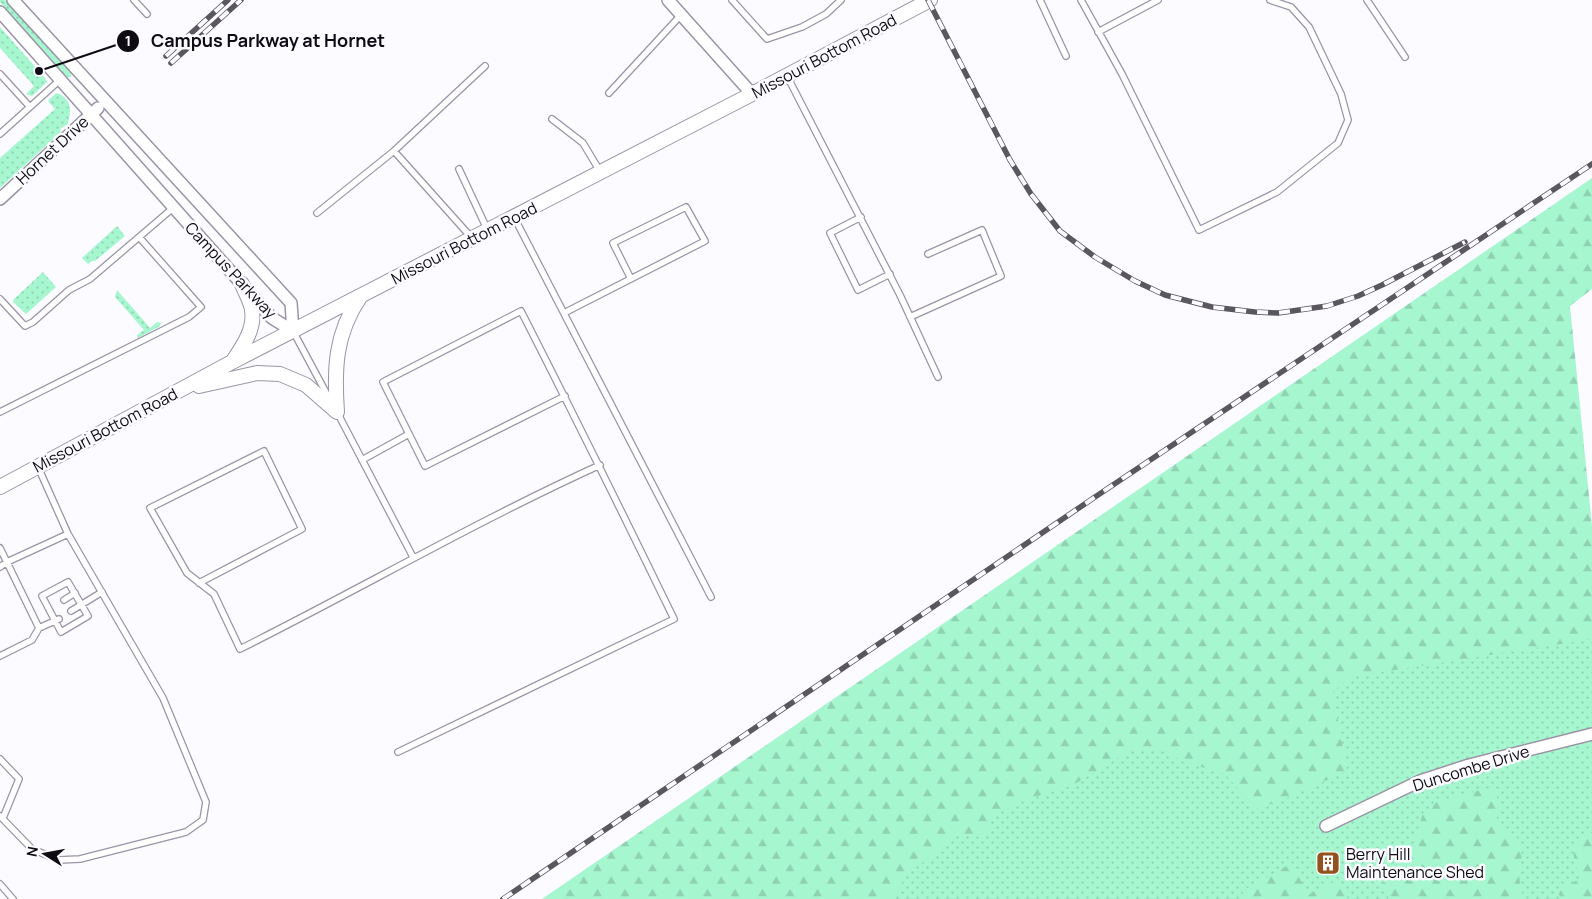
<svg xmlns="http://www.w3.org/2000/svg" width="1592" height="899" font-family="Manrope,sans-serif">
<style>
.grass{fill:url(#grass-dots)}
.forest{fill:url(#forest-firs)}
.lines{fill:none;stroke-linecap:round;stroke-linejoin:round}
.service-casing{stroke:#9b94a6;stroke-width:8}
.minor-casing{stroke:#9b94a6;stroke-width:14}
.tertiary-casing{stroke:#9b94a6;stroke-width:16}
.service{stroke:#fff;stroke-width:5.5}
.minor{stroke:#fff;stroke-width:11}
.tertiary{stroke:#fff;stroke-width:14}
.rail-casing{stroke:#5a585e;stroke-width:5.5}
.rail{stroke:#fcfbff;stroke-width:4;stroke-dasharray:11;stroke-linecap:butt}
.labels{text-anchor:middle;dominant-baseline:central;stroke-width:5;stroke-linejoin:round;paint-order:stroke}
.street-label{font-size:16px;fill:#0e0b12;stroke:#fcfbff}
.poi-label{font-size:16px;fill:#0e0b12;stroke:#fcfbff;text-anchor:start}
.leader{fill:none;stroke:#0e0b12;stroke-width:2}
.callout-dot{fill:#0e0b12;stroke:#fcfbff;stroke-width:2}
.mark-label{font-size:15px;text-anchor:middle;font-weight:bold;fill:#fff}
.callout-label{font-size:18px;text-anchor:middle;font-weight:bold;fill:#0e0b12;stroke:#fcfbff;stroke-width:5;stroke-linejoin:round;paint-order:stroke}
</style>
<defs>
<pattern id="grass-dots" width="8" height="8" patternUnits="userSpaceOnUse" patternTransform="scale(1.25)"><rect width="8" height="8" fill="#a6f6d0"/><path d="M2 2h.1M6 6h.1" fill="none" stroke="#8ed2b2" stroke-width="1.8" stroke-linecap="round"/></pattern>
<pattern id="forest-firs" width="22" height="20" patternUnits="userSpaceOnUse" patternTransform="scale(1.25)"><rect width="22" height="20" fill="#a6f6d0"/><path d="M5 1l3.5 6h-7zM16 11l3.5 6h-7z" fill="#8ed2b2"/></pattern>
</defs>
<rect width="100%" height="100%" fill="#fcfbff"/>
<path class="grass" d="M0,0H5L71,73V77H67L0,2Z
M0,27L45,78L47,82L32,96L26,94L34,86L0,48Z
M56,93C64,94 71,103 70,112C70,116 68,120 68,124L60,129L61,132L0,188V158L55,109L48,101Z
M117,226L125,236L95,261H92L88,264L82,258Z
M43,272L56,287L26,314L13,302L14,299Z
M117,290L150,328L157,322L161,323L160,326L138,338L137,335L144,330L115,297Z
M1592,621V899H856L1000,788L1363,649Z"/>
<path class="forest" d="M1592,178V289L1570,306L1592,526V639L1350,677L1333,692L1347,771L1283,800L1256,809L1225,774L1188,763L1158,749L1131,750L1073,785L1025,800L993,816L985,838L960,834L906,875L894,899H542Z
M1493,787C1499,800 1501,809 1495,823C1501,830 1512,830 1517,838C1523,849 1522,857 1520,868C1518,877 1521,891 1524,899H1389L1382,884L1393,875L1412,849L1423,813L1438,801Z
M1591,834L1592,835V899H1560L1559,893L1563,888L1581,878C1580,872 1576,868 1575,862C1571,847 1576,837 1591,834Z
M1292,863L1308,895L1338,880L1348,899H1246L1242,891Z"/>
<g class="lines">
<g class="service-casing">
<path id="service" d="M134,0L147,14
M732,0L767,39L802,27L826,14L841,0
M1040,0L1066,56
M1081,0L1122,74L1199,230L1277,192L1338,143L1348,120L1341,94L1309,27L1291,7L1270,0
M1367,0L1405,57
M1098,32L1158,0
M0,74L30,107
M787,76L900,295L938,377
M609,93L681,15
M552,119L583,143L601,173
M0,134L61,79
M459,169L488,231
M317,213L394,151
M514,217L711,597
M861,217L830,233L858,290L890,274
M471,237L394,151L485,66
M0,299L25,326L33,322L69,290L90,279L173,208
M564,313L705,241L686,207L613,243L631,279
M910,317L1001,276L982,230L928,254
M293,331L330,400
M0,412L189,317L201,307L139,237
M337,412L413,557
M362,460L409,434
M0,548L39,628L32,640L0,656
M0,567L7,562L68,534
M68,582L88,616L61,632L42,596Z
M199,583L302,529L264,451L150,508L187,573L214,594L240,649C360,589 477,521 600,465
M64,600L75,593
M71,611L102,592
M39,628L59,619
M398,752L674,619C624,516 573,413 521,311L383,382L425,466L565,396
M0,759L19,779L3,818
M0,816L32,849L59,860L80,859L186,832L203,820L206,802L163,698L68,534L38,467
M0,884L13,899"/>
</g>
<g class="minor-casing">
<path id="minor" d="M13,0L291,303L293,331
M668,0L752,94
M0,12L272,318L293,331
M0,199L98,108
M1326,826L1420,781L1469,765L1592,734"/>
</g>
<g class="tertiary-casing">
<path id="tertiary" d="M233,361C243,346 255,329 252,310C251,302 245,292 242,284
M199,386L257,373L280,374L306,385L337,412
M337,412C334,369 335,334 360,297
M0,487L232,362L752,94L930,0"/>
</g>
<use href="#service" class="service"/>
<use href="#minor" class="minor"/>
<use href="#tertiary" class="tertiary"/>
<g class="rail-casing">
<path id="rail" d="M928,0L1010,160L1031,194L1060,231L1095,257L1135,281L1165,295L1212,307L1255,312L1278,313L1327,306L1358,296L1382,285L1465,242
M166,56L228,0
M171,63L241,0
M503,899L1095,497L1592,164"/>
</g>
<use href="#rail" class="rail"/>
</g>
<defs>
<g id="building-square" transform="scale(1.25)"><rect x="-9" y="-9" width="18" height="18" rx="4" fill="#92511e" stroke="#fcfbff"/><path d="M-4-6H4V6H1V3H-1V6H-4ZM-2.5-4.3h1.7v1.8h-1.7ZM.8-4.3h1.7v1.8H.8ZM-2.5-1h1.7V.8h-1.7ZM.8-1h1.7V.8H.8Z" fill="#fff"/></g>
</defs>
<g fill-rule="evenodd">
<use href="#building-square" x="1328" y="863"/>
</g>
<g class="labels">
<g class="street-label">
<text transform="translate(824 56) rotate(-28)">Missouri Bottom Road</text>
<text transform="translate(52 150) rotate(-43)">Hornet Drive</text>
<text transform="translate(464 243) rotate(-27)">Missouri Bottom Road</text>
<text transform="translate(231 270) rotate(47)">Campus Parkway</text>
<text transform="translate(105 430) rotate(-28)">Missouri Bottom Road</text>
<text transform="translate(1471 768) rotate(-17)">Duncombe Drive</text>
</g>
<g class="poi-label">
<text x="1346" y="854">Berry Hill<tspan x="1346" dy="18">Maintenance Shed</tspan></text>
</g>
</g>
<path class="leader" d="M39 71L128 41"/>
<g class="callout-dot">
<circle cx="39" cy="71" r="5"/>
<circle cx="128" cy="41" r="12"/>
</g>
<g class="mark-label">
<text x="128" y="46">1</text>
</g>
<g class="callout-label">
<text x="268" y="47">Campus Parkway at Hornet</text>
</g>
<g transform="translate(45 854) rotate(281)" stroke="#fcfbff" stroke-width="4" paint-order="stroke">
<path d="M0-4L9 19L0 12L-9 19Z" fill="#0e0b12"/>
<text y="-8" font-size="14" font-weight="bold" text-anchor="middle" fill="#0e0b12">N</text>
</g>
</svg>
